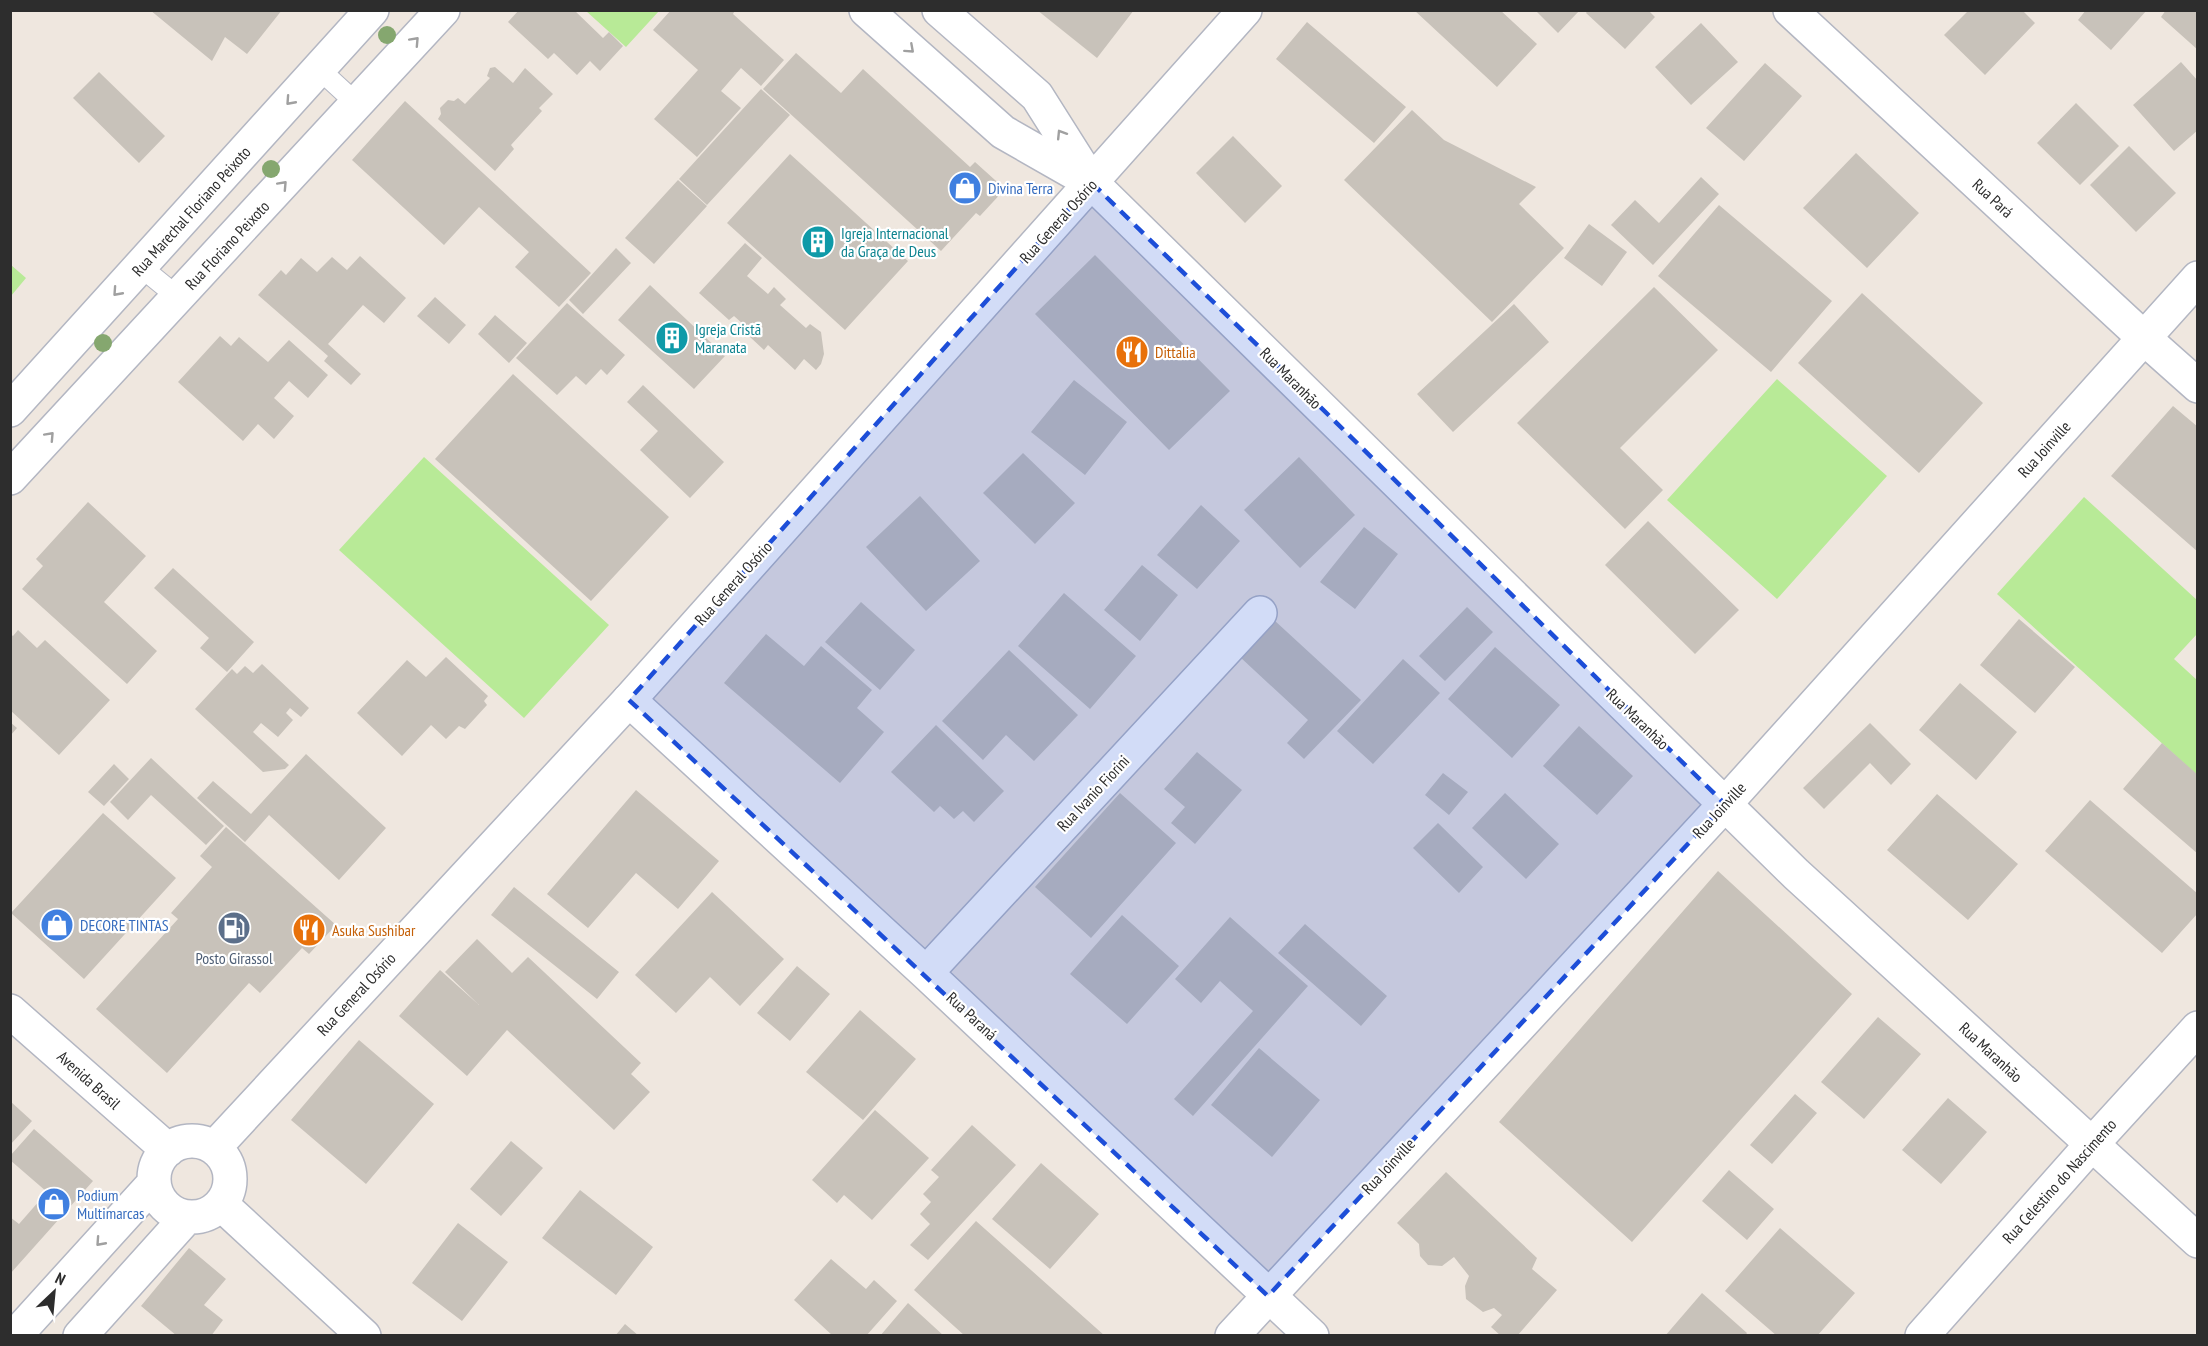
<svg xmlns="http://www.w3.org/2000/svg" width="2208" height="1346" font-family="'PT Sans Narrow',sans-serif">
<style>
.green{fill:#b8ea97}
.building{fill:#c8c2ba}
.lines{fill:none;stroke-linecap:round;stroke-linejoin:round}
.lane-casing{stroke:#b3b6c2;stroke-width:22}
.street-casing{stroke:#b3b6c2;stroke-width:36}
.secondary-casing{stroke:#b3b6c2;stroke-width:36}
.lane{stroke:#fff;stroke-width:20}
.street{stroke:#fff;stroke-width:33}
.secondary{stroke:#fff;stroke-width:33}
.tree{fill:#85a76f}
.oneway{stroke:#a0a0a0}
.marked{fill:#1d4ed8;fill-opacity:0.2;stroke:#1d4ed8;stroke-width:4.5;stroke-dasharray:12 8;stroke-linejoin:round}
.labels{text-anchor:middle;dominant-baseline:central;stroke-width:4.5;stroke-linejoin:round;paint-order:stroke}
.shop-label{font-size:16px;fill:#366cbe;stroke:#fff;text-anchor:start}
.street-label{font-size:16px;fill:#2d2d2d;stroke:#fff}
.culture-label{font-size:16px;fill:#0d838f;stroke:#fff;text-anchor:start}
.food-label{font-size:16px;fill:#c56008;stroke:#fff;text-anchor:start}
.service-label{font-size:16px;fill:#4e5e75;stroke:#fff}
</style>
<rect width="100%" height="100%" fill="#efe7df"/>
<path class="green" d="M586,11H659L626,47Z
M11,265L26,278L11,296Z
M1777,379L1887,476L1777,599L1667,500Z
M424,457L609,625L524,718L339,550Z
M2084,497L2197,600V634L2174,659L2197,680V775L1997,594Z"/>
<path class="building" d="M150,10H282L247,54L225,37L212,61Z
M519,10H574L603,38L609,32L623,46L600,71L590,61L577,75L554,53L548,59L508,22Z
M671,10H735L733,14L784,60L761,86L741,68L721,91L741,108L697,157L654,119L698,70L653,30Z
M1037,10H1134L1097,58Z
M1414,10H1500L1537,44L1497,87Z
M1535,10H1580L1558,33Z
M1588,10H1648L1655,17L1625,49L1586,13Z
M1969,10H2022L2035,23L1985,75L1944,35Z
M2086,10H2147L2111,50L2078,20Z
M2166,10H2198V50L2161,17Z
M1307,22L1406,107L1374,143L1276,59Z
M1701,23L1738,62L1691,105L1655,67Z
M796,53L841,93L863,69L970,167L975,162L1005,189L980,216L976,213L941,251L763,89Z
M2181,62L2198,81V130L2174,151L2133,105Z
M1765,63L1802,96L1744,161L1706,128Z
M495,67L513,83L525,68L553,94L539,108L542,111L511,145L514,149L495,171L438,119L441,114L440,108L448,100L454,101L458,98L465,104L490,78L487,76L490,68Z
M99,72L165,136L139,163L73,98Z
M761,89L790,115L707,205L679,179Z
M405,101L591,273L559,307L515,267L529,252L479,207L444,245L352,160Z
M2076,103L2119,146L2080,185L2037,143Z
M1412,110L1444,140L1536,187L1519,204L1564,248L1492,322L1344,180Z
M1233,136L1282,186L1245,223L1196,173Z
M2129,146L2176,193L2136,232L2090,185Z
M1856,153L1919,213L1867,268L1803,208Z
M790,154L908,261L845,330L727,223Z
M1701,177L1719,194L1653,265L1611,225L1635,200L1659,223Z
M678,180L707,206L654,264L625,238Z
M1719,205L1832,301L1771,372L1658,276Z
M1589,224L1627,252L1602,286L1564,258Z
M745,243L762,258L747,276L768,294L774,287L786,299L780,305L806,328L810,324L821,332L824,354L821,364L816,370L804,359L795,370L768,345L764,350L750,337L753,333L734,316L729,320L699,293Z
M616,248L631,263L583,314L569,300Z
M1095,255L1230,391L1169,450L1035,314Z
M360,256L406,298L384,323L363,305L328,344L361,374L351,385L324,361L328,356L258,295L281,270L286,275L301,258L317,272L332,257L347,270Z
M650,285L725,356L694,389L618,320Z
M1654,287L1718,350L1620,448L1663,490L1625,529L1517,423Z
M1862,293L1983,403L1919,473L1798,363Z
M435,297L466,325L449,344L417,316Z
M567,303L625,355L607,375L601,369L586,385L576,376L557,395L516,358Z
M1514,304L1549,342L1453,432L1417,394Z
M495,315L527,343L509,363L478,334Z
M220,336L231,346L239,337L268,362L289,340L328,375L308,398L289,381L274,398L294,416L274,439L258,424L243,441L178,382Z
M513,374L669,517L591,601L435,459Z
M1074,380L1127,422L1085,475L1031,432Z
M643,385L724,462L690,498L640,450L658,431L627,402Z
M2173,406L2198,427V552L2111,476Z
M1023,453L1075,503L1035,544L983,493Z
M1299,457L1355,515L1300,568L1244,510Z
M920,496L980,561L926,611L866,547Z
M88,502L146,556L104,602L157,651L127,684L22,589L43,566L36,559Z
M1201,505L1240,541L1197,589L1157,555Z
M1648,521L1739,610L1695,654L1605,565Z
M1364,527L1398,554L1355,609L1320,582Z
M1142,565L1178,595L1140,641L1104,610Z
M173,568L254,642L227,672L200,648L209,638L154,588Z
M1064,593L1136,656L1090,709L1018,646Z
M861,602L915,650L880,690L825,642Z
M1467,607L1493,632L1445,681L1419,656Z
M2019,619L2075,667L2035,713L1980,665Z
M1274,620L1361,700L1304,759L1287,743L1308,720L1240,657Z
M18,630L37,648L45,640L110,700L59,755L10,710V634L13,636Z
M766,634L804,666L821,646L872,690L857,708L884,732L840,783L724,683Z
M1495,647L1560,705L1512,758L1448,699Z
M1009,650L1078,715L1034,761L1006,735L983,760L942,721Z
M446,657L488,696L484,701L487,705L465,729L459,726L446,739L431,725L402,756L357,713L407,660L426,677Z
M1403,659L1440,693L1373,764L1337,731Z
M262,664L309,708L301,717L290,708L286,713L293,720L278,737L261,723L253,732L289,765L285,769L263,772L195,709L232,669L237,674L245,666L253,673Z
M1960,683L2017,732L1976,780L1919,730Z
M10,722L17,728L10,736Z
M1870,723L1911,764L1891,785L1870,763L1824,809L1803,788Z
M936,725L1004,791L974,822L963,811L954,819L940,806L934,812L891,772Z
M1579,726L1633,776L1597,815L1543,766Z
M2162,743L2198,775V854L2123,789Z
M1197,752L1242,790L1195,844L1171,823L1185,807L1164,789Z
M306,754L386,828L339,880L269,815L245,842L197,798L213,781L251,814Z
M151,758L224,826L206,845L151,795L128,820L110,802Z
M114,764L129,779L104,806L88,792Z
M1443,773L1468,792L1449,815L1425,795Z
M636,790L719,861L678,909L636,873L588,928L547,894Z
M1120,793L1176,843L1091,938L1035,887Z
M1505,793L1559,844L1526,879L1472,828Z
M1937,794L2018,864L1968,920L1887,850Z
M2090,800L2198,894V913L2162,953L2045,851Z
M103,813L176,878L84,979L11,913Z
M1438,823L1483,867L1459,893L1413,848Z
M226,827L336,925L309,954L302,948L260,993L249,983L167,1073L96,1009L178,919L171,913L212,867L200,856Z
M1718,871L1852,994L1632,1242L1499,1122Z
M514,887L619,972L597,999L491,915Z
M712,892L784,959L740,1006L710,977L676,1013L635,975Z
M1122,915L1179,966L1127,1024L1070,974Z
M1230,917L1308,986L1193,1116L1174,1099L1253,1011L1220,981L1201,1003L1175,979Z
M1305,924L1387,996L1361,1026L1278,953Z
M477,939L512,973L528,957L641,1063L631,1074L650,1092L614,1130L507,1030L467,1076L399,1016L440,970L479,1005L445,972Z
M797,966L830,994L790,1041L757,1013Z
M860,1010L916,1059L863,1120L806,1072Z
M1878,1017L1921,1054L1864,1119L1821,1082Z
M359,1040L434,1104L366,1184L291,1120Z
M1259,1048L1320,1100L1272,1157L1211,1105Z
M1795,1094L1817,1113L1772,1164L1750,1145Z
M1948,1098L1987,1132L1941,1184L1902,1150Z
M10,1101L32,1121L10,1145Z
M875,1110L929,1158L872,1220L844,1195L837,1203L812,1180Z
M972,1125L1016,1165L928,1260L910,1245L930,1224L920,1214L931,1202L923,1194L939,1177L931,1170Z
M34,1129L93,1181L10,1274V1217L19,1224L47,1192L10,1160V1156Z
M511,1141L543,1168L501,1216L470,1189Z
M1041,1163L1099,1214L1050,1269L992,1219Z
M1729,1170L1774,1209L1747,1240L1702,1201Z
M1446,1172L1537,1258L1532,1269L1557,1290L1517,1336H1501L1491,1327L1502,1315L1494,1308L1483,1312L1466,1299L1465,1286L1469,1276L1454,1257L1442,1266L1428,1265L1420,1256L1419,1244L1397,1223Z
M580,1190L653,1247L616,1295L542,1238Z
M976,1221L1105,1336H965L914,1290Z
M458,1223L508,1262L462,1321L412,1283Z
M1780,1228L1855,1293L1817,1336H1777L1725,1291Z
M189,1248L226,1279L204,1305L223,1320L211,1336H177L141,1306Z
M831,1259L866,1289L874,1280L897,1301L866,1336H833L794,1300Z
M1702,1293L1747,1333L1745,1336H1665Z
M908,1303L944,1336H880Z
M625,1324L639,1336H615Z"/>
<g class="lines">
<g class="lane-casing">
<path id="lane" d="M319,69L357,104
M141,267L179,298"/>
</g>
<g class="street-casing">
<path id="street" d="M2144,338L2198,386
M10,410L372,10
M10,478L443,10
M629,700L926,973L1312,1336
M926,973L1260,613
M1922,1336L2092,1144L2198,1028"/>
</g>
<g class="secondary-casing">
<path id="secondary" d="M866,10L1003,132L1087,180
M939,10L1037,96L1092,183L1796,874L2198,1241
M1790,10L2144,338
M10,1011L168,1150
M154 1179a38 38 0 1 1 76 0a38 38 0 1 1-76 0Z
M214,1148L629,700L1245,10
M221,1204L364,1336
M15,1336L154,1183
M80,1336L187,1217
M1232,1336L1725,804L2198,278"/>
</g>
<use href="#lane" class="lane"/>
<use href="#street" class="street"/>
<use href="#secondary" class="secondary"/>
</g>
<g class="tree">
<circle cx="387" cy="35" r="9"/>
<circle cx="271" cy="169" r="9"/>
<circle cx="103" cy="343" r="9"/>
</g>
<defs><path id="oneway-chevron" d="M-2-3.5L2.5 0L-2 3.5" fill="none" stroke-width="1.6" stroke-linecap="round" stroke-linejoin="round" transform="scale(1.5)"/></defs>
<g class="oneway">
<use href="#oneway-chevron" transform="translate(415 41) rotate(-47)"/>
<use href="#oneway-chevron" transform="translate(910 49) rotate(42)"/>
<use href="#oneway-chevron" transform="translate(290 101) rotate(132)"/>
<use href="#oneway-chevron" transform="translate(1061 134) rotate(-122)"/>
<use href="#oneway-chevron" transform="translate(283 185) rotate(-47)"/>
<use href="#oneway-chevron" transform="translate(117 292) rotate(132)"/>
<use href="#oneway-chevron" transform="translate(50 436) rotate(-47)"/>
<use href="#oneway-chevron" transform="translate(100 1242) rotate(132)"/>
</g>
<path class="marked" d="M1092,183L1725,804L1268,1296L629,700Z"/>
<defs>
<g id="shop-disc" transform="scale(1.725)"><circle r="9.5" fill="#3f7fe0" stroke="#fff"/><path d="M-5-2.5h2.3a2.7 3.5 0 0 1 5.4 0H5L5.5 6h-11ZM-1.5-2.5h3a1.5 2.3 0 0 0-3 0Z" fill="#fff"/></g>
<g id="building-disc" transform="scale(1.725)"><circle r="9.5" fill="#0f9aa8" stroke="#fff"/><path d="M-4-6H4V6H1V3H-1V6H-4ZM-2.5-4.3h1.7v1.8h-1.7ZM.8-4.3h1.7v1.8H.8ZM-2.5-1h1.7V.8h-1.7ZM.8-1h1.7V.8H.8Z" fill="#fff"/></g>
<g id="restaurant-disc" transform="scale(1.725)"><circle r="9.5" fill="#e8710a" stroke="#fff"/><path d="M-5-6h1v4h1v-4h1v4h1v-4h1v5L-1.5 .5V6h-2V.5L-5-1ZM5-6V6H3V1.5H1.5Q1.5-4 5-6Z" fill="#fff"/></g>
<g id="fuel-disc" transform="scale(1.725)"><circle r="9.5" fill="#5c6f8a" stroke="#fff"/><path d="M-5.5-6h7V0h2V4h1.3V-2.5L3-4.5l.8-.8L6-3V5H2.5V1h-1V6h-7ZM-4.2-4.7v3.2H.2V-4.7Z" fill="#fff"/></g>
</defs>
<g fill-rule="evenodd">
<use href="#shop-disc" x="965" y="188"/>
<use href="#building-disc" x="818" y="242"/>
<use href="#building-disc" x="672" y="338"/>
<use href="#restaurant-disc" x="1132" y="352"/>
<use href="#shop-disc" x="57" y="925"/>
<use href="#fuel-disc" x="234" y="928"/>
<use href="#restaurant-disc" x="309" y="930"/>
<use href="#shop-disc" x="54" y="1204"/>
</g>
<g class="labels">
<g class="shop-label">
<text x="988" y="188">Divina Terra</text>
<text x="80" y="925">DECORE TINTAS</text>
<text x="77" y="1195">Podium<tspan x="77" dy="18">Multimarcas</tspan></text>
</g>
<g class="street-label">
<text transform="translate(1993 198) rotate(43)">Rua Pará</text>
<text transform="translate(191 211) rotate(-48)">Rua Marechal Floriano Peixoto</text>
<text transform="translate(1058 221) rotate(-48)">Rua General Osório</text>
<text transform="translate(227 245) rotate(-47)">Rua Floriano Peixoto</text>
<text transform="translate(1291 378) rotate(45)">Rua Maranhão</text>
<text transform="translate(2044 449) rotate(-48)">Rua Joinville</text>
<text transform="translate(733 583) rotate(-48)">Rua General Osório</text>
<text transform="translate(1638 719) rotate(44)">Rua Maranhão</text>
<text transform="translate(1093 793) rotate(-47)">Rua Ivanio Fiorini</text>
<text transform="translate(1719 810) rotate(-47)">Rua Joinville</text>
<text transform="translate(356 994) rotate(-47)">Rua General Osório</text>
<text transform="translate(972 1016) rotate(43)">Rua Paraná</text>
<text transform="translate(1991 1052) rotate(43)">Rua Maranhão</text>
<text transform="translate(89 1080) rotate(42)">Avenida Brasil</text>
<text transform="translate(1388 1166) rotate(-47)">Rua Joinville</text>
<text transform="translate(2059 1181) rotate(-48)">Rua Celestino do Nascimento</text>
</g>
<g class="culture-label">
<text x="841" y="233">Igreja Internacional<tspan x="841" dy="18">da Graça de Deus</tspan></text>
<text x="695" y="329">Igreja Cristã<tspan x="695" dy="18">Maranata</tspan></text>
</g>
<g class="food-label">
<text x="1155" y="352">Dittalia</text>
<text x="332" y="930">Asuka Sushibar</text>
</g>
<g class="service-label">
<text x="234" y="958">Posto Girassol</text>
</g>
</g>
<rect width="2208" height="1346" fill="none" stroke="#2d2d2d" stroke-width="24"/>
<g transform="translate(54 1292) rotate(26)" stroke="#ffffff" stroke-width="4.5" paint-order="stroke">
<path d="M0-4.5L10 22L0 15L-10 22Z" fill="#2d2d2d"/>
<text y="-9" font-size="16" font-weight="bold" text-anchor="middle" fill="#2d2d2d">N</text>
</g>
</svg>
